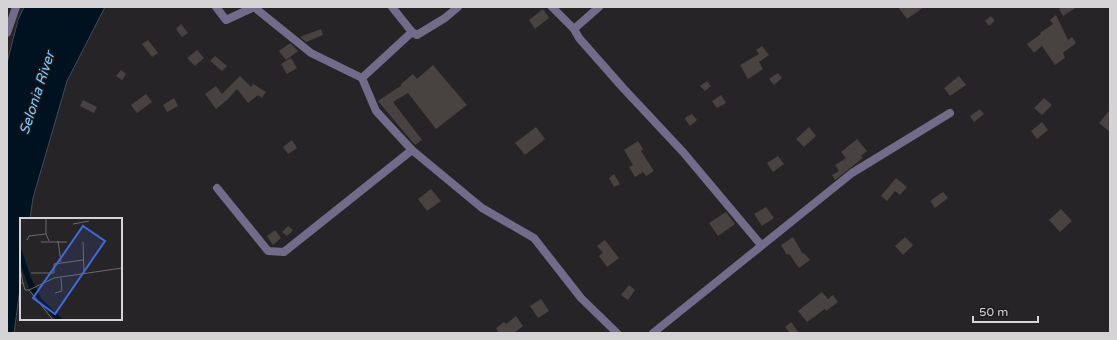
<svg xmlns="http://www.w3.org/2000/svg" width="1117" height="340" font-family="'Varela Round',sans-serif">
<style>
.water{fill:#001220;stroke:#404c56}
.building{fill:#484240}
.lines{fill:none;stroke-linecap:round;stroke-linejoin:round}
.minor{stroke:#726b89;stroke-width:8}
.labels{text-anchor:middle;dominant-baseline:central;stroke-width:3;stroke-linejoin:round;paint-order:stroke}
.water-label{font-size:14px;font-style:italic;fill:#7ccbff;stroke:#1e1a1e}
.inset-road{fill:none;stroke:#6d6a6d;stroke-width:1}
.view{fill:#4269d7;fill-opacity:0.15;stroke:#4269d7;stroke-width:2}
.inset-edge{fill:none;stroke:#d5d3d5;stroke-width:2}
</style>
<rect width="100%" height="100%" fill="#272427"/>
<path class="water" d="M24,7H105L67,81L33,198L30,219H21V281L14,333H7V63L18,20Z"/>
<path class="building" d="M898,7H924L907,19Z
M1063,7H1077L1063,16L1059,9Z
M543,9L549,18L535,29L529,20Z
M1056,15L1068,40L1072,37L1076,43L1063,53L1065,58L1055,65L1042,46L1034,53L1027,44L1041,34L1040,33L1053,24L1050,20Z
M991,16L995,21L989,26L985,21Z
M181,24L188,33L182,37L176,29Z
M321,29L323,35L306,42L300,37Z
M148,40L158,53L152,57L142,44Z
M290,43L298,51L286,60L279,51Z
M762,46L769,55L759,62L763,69L748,79L740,65L759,54L756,50Z
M197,50L204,58L195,66L187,58Z
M215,56L227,66L222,71L210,61Z
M291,58L297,68L287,74L281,64Z
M433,65L467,105L436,129L408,93L393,102L422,140L415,145L378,101L402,85L401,84L413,74L417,79Z
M121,70L126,74L122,80L116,76Z
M778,73L782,78L774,85L769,79Z
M240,76L251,87L253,84L266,92L262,98L258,95L248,103L237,89L227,100L216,109L205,94L216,86L222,94Z
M959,76L966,85L950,96L944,88Z
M707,81L711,86L705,91L700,86Z
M146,94L152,102L137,113L131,105Z
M721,95L726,103L717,108L712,101Z
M174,98L178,106L167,112L163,105Z
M1044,98L1052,105L1042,115L1034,108Z
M83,100L97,107L94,113L80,106Z
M980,109L984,114L974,122L970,116Z
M1110,110V132L1099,123Z
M692,114L697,120L690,126L685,119L686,117Z
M1042,122L1048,130L1037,139L1031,131Z
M536,127L545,139L525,155L515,143Z
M809,127L816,136L804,147L796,139Z
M857,139L867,151L861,156L863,158L835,180L832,175L839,171L835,165L846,158L841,152Z
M292,140L297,148L288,154L283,147Z
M638,141L643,149L641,151L654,171L646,176L643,172L635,177L629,167L633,165L624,150Z
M778,156L784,164L773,172L767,163Z
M614,174L620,184L614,187L609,178Z
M896,178L907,187L900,195L895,191L887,201L881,196Z
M431,189L441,201L427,211L418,199Z
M943,192L948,198L935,208L930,201Z
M766,207L774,218L762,226L754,214Z
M1061,209L1072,221L1060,232L1049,220Z
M726,212L735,224L718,236L709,223Z
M288,226L293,230L287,236L282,232Z
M275,230L281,238L273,245L267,236Z
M793,237L803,254L804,253L810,260L799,268L789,254L787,255L781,245Z
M905,237L913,245L903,255L895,246Z
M605,240L619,258L607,267L599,256L603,253L597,246Z
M629,285L635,290L628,300L621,295Z
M822,292L828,299L833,295L838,302L826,311L825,309L807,322L798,311Z
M541,299L549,311L538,318L530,306Z
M516,316L523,326L514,333H499L496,328L504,322L506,324Z
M791,322L799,333H790L785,327Z"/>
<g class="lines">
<path class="minor" d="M216,7L226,20L254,7L311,53L362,78L376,111L412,150L482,208L534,238L581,298L617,333
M392,7L412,32L417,35L445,18L458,7
M552,7L574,29L579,38L624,89L683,152L761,245
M574,29L599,7
M7,33L16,7
M362,78L412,32
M217,188L268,251L284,252L412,150
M653,333L852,173L950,113"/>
</g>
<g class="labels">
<g class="water-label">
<text transform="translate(37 93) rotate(-72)">Selonia River</text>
</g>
</g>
<g transform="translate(20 218)">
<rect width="102" height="102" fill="#272427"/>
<path d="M0,27L11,60L21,80L43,102H36L10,72L0,45Z" fill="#001220"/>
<path class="inset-road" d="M53,6L69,3M26,16V0M7,22L9,18L26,16L29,23M38,23L41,44M21,24H47M63,24L64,55M0,50L3,65M11,55H34V46L63,42M0,65H3L5,72H9L33,102M9,72L34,60L102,50M35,75L42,73L41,60"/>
<path class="view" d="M63,8L85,23L35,96L13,80Z"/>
<rect width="102" height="102" class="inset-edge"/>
</g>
<rect width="1117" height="340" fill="none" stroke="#d5d3d5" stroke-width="16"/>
<path d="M973 316v6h65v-6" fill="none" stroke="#d5d3d5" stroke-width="2"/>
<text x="979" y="316" font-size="12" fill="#d5d3d5" stroke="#1e1a1e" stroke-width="3" paint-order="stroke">50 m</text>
</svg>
